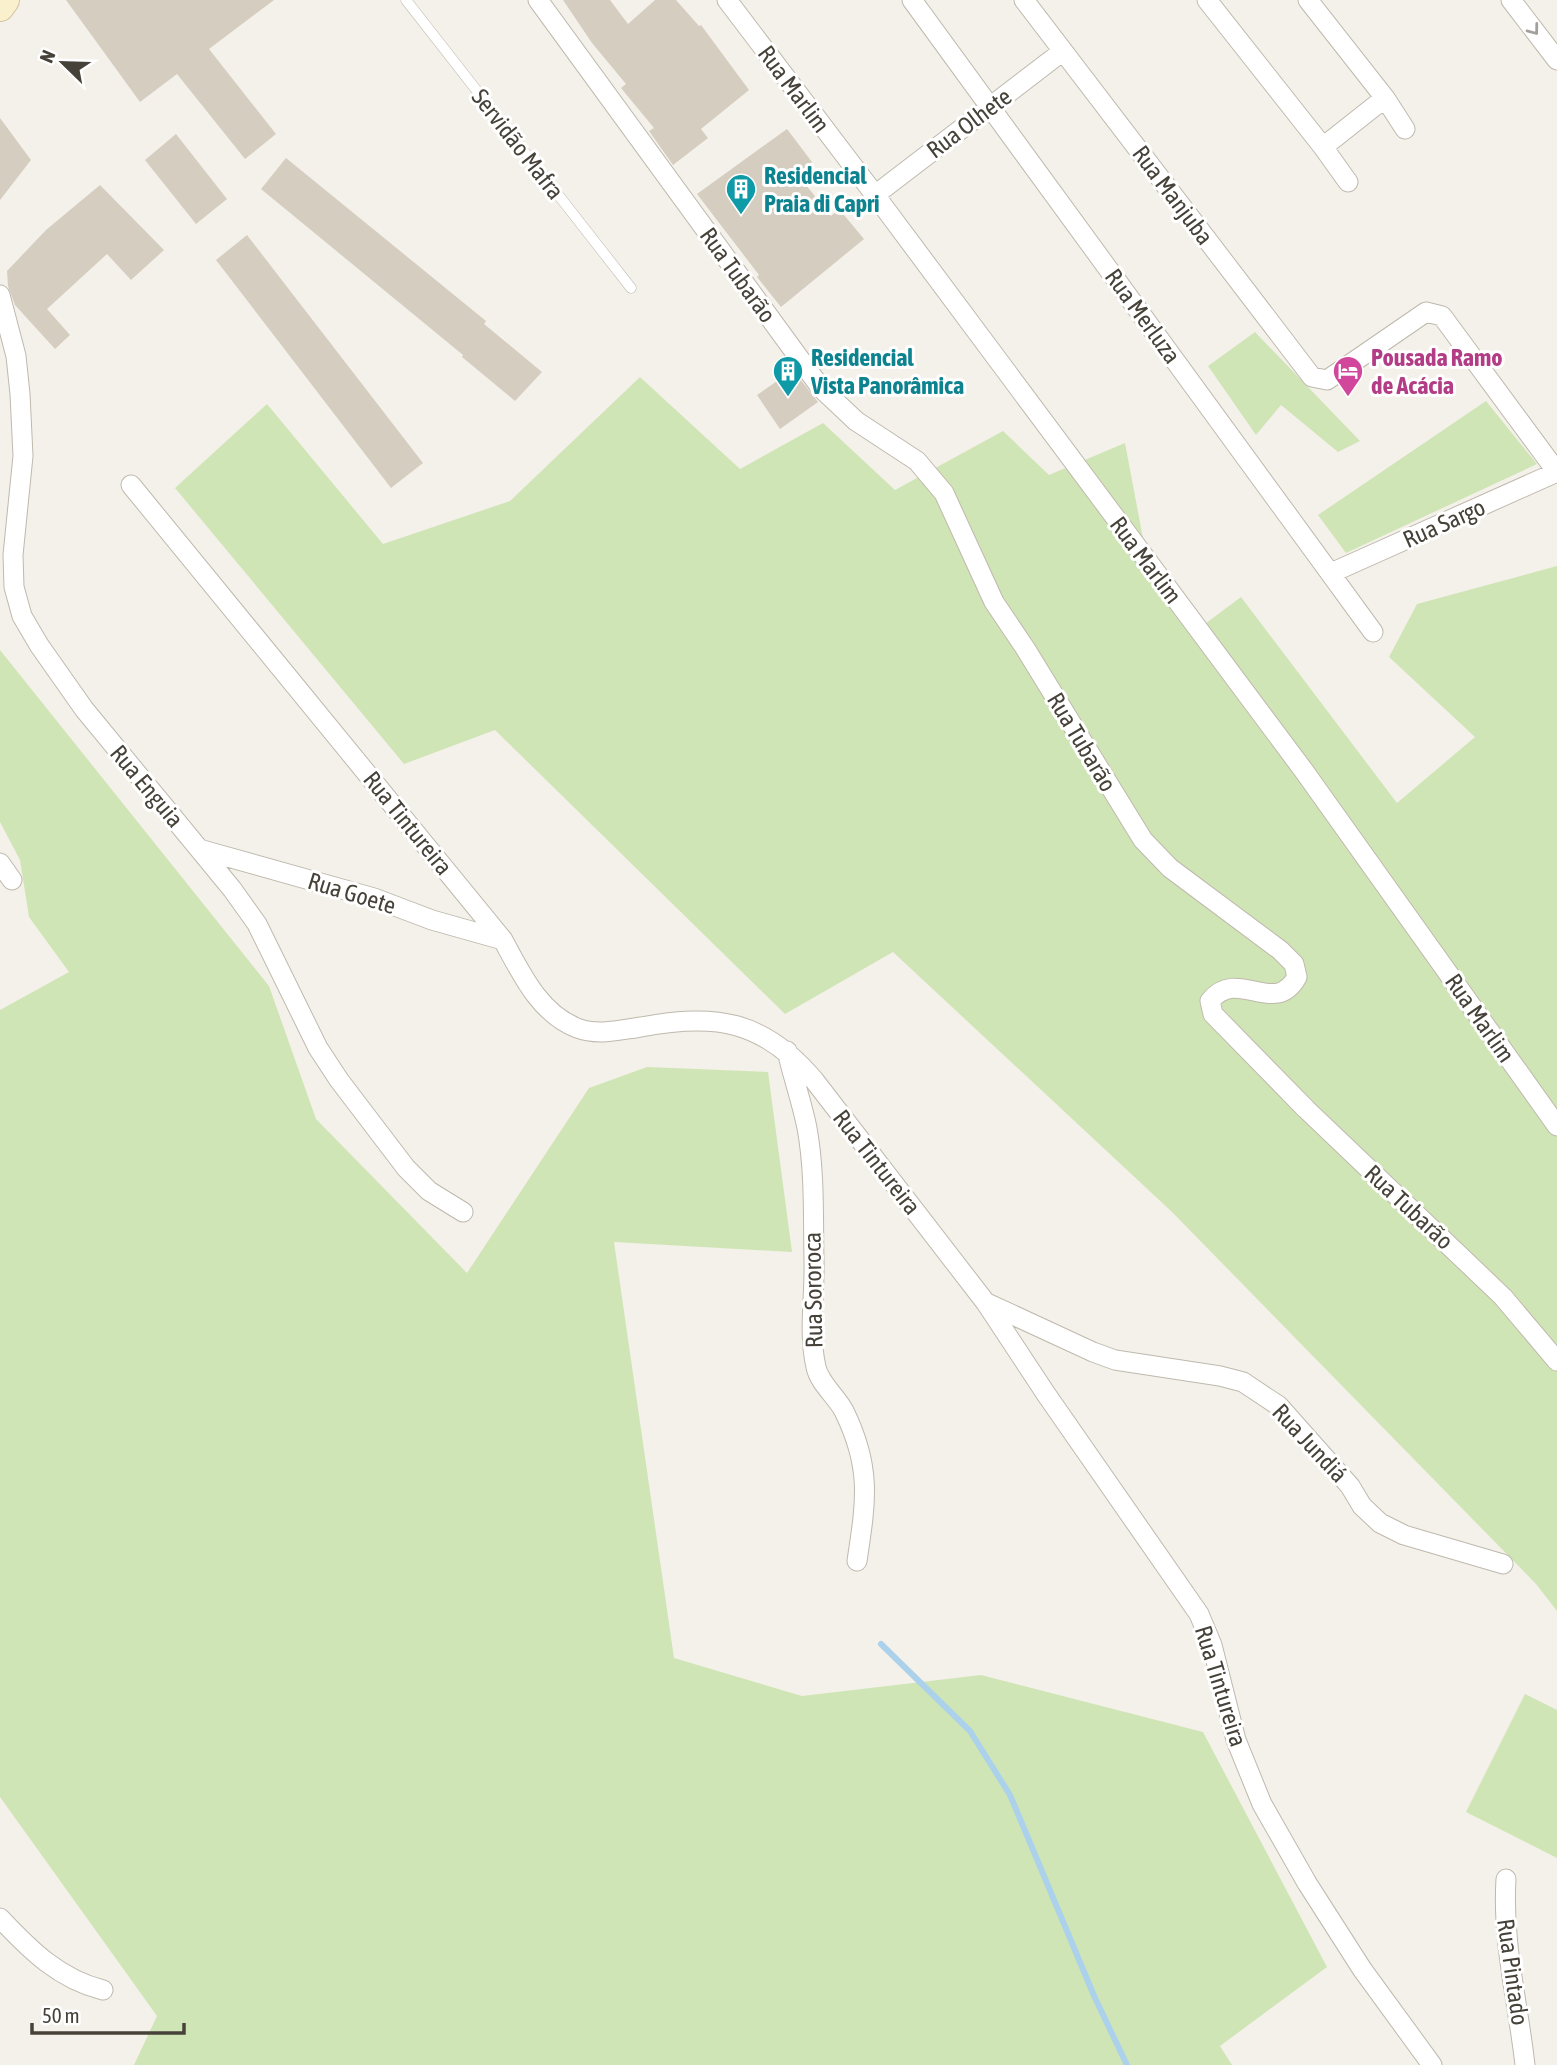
<svg xmlns="http://www.w3.org/2000/svg" width="1557" height="2065" font-family="'Asap Condensed',sans-serif">
<style>
.green{fill:#d0e5b6}
.lines{fill:none;stroke-linecap:round;stroke-linejoin:round}
.stream{stroke:#acd1eb;stroke-width:6}
.building{fill:#d5cdc0}
.lane-casing{stroke:#bfb9ad;stroke-width:11}
.street-casing{stroke:#bfb9ad;stroke-width:21}
.secondary-casing{stroke:#d0c39d;stroke-width:30}
.lane{stroke:#fff;stroke-width:10}
.street{stroke:#fff;stroke-width:19}
.secondary{stroke:#fbf0ce;stroke-width:28}
.oneway{stroke:#a3a09c}
.labels{text-anchor:middle;dominant-baseline:central;stroke-width:6;stroke-linejoin:round;paint-order:stroke}
.street-label{font-size:24px;fill:#474239;stroke:#fff}
.culture-label{font-size:24px;font-weight:bold;fill:#0d838f;stroke:#fff;text-anchor:start}
.hotel-label{font-size:24px;font-weight:bold;fill:#b23c85;stroke:#fff;text-anchor:start}
</style>
<rect width="100%" height="100%" fill="#f4f1ea"/>
<path class="green" d="M1255,332L1360,441L1338,452L1281,405L1256,435L1208,366Z
M640,377L740,469L823,423L895,490L1003,431L1049,475L1125,443L1152,586L1194,632L1241,597L1397,803L1475,737L1389,657L1417,604L1557,566V1611L1536,1584L1172,1212L893,952L785,1014L495,730L404,764L175,488L267,404L383,544L510,501Z
M1486,401L1537,464L1346,553L1318,515Z
M0,650L269,986L316,1119L467,1273L589,1088L647,1067L768,1072L792,1252L614,1242L674,1658L802,1696L981,1675L1203,1732L1327,1967L1220,2046L1232,2065H134L157,2016L0,1797V1010L69,972L29,917L20,860L0,822Z
M1525,1694L1557,1710V1858L1466,1812Z"/>
<g class="lines">
<path class="stream" d="M881,1644L970,1731L1010,1795L1095,1998L1127,2065"/>
</g>
<path class="building" d="M66,0H274L209,49L276,134L245,159L177,74L140,102Z
M563,0H610L628,24L655,0H676L699,26L701,25L749,90L701,129L708,138L673,165L649,131L654,128L621,88L626,84L592,43Z
M0,118L31,160L0,200Z
M787,129L812,162L797,174L831,216L839,209L864,239L781,307L757,277L759,275L697,194Z
M176,134L227,199L196,224L145,160Z
M286,158L486,321L484,324L542,372L515,401L462,357L463,355L261,189Z
M100,185L164,250L131,280L107,254L47,309L70,335L55,349L15,305L8,286L7,271L46,230Z
M247,235L423,463L391,488L216,260Z
M793,370L818,402L780,429L757,395Z"/>
<g class="lines">
<g class="lane-casing">
<path id="lane" d="M406,0L631,288"/>
</g>
<g class="street-casing">
<path id="street" d="M538,0L821,388L856,421L917,461L944,493L994,602L1025,648L1143,840L1170,868L1280,950L1294,964L1297,977C1274,1018 1238,966 1210,1001L1213,1014L1306,1109L1503,1297L1557,1361
M727,0L875,195L1304,771L1557,1126
M912,0L1373,632
M1024,0L1312,377L1327,380L1426,312L1442,316L1557,472L1331,573
M1207,0L1323,147L1348,182
M1308,0L1385,98L1405,129
M1511,0L1557,60
M1323,147L1385,98
M875,195L1063,51
M0,295L16,356L20,394L23,456L13,555L14,587L22,616L39,645L84,709L232,889L257,924L318,1048L339,1080L406,1168L429,1191L463,1212
M131,485L503,940C521,973 539,1013 577,1028C598,1036 620,1030 641,1027C716,1013 763,1020 814,1080L986,1303L1046,1394L1199,1614L1212,1645L1236,1740L1262,1804L1307,1883L1362,1969L1432,2065
M199,849L374,898L432,920L503,940
M0,863L12,880
M787,1051C793,1077 802,1103 807,1128C815,1172 813,1217 814,1261C815,1297 808,1332 816,1367C819,1383 837,1397 844,1411C872,1468 866,1501 857,1561
M987,1303L1093,1352L1115,1360L1220,1376L1243,1382L1279,1406L1350,1486L1362,1506L1380,1523L1404,1535L1503,1564
M1506,1879C1502,1943 1518,2002 1525,2065
M0,1918C30,1950 59,1979 103,1990"/>
</g>
<g class="secondary-casing">
<path id="secondary" d="M0,7L5,0"/>
</g>
<use href="#lane" class="lane"/>
<use href="#street" class="street"/>
<use href="#secondary" class="secondary"/>
</g>
<defs><path id="oneway-chevron" d="M-2-3.5L2.5 0L-2 3.5" fill="none" stroke-width="1.6" stroke-linecap="round" stroke-linejoin="round" transform="scale(1.75)"/></defs>
<use class="oneway" href="#oneway-chevron" transform="translate(1534 30) rotate(53)"/>
<defs>
<g id="building-pin" transform="scale(1.575)"><path d="M0 17L-7.5 6A9.5 9.5 0 1 1 7.5 6Z" fill="#0f9aa8" stroke="#fff"/><path d="M-4-6H4V6H1V3H-1V6H-4ZM-2.5-4.3h1.7v1.8h-1.7ZM.8-4.3h1.7v1.8H.8ZM-2.5-1h1.7V.8h-1.7ZM.8-1h1.7V.8H.8Z" fill="#fff"/></g>
<g id="hotel-pin" transform="scale(1.575)"><path d="M0 17L-7.5 6A9.5 9.5 0 1 1 7.5 6Z" fill="#d1479c" stroke="#fff"/><path d="M-6-4.5h1.5V1H6V5H4.5V3h-9V5H-6ZM-4 0a1.8 1.8 0 1 1 3.6 0ZM.5 0V-2.5h3Q6-2.5 6 0Z" fill="#fff"/></g>
</defs>
<g fill-rule="evenodd">
<use href="#building-pin" x="741" y="189"/>
<use href="#building-pin" x="788" y="371"/>
<use href="#hotel-pin" x="1348" y="371"/>
</g>
<g class="labels">
<g class="street-label">
<text transform="translate(794 89) rotate(53)">Rua Marlim</text>
<text transform="translate(969 123) rotate(-37)">Rua Olhete</text>
<text transform="translate(518 144) rotate(52)">Servidão Mafra</text>
<text transform="translate(1173 195) rotate(53)">Rua Manjuba</text>
<text transform="translate(738 275) rotate(54)">Rua Tubarão</text>
<text transform="translate(1143 316) rotate(54)">Rua Merluza</text>
<text transform="translate(1444 523) rotate(-24)">Rua Sargo</text>
<text transform="translate(1146 560) rotate(53)">Rua Marlim</text>
<text transform="translate(1082 742) rotate(59)">Rua Tubarão</text>
<text transform="translate(147 786) rotate(50)">Rua Enguia</text>
<text transform="translate(408 823) rotate(51)">Rua Tintureira</text>
<text transform="translate(352 893) rotate(17)">Rua Goete</text>
<text transform="translate(1480 1018) rotate(55)">Rua Marlim</text>
<text transform="translate(877 1162) rotate(52)">Rua Tintureira</text>
<text transform="translate(1409 1207) rotate(43)">Rua Tubarão</text>
<text transform="translate(813 1290) rotate(-91)">Rua Sororoca</text>
<text transform="translate(1310 1443) rotate(47)">Rua Jundiá</text>
<text transform="translate(1221 1686) rotate(73)">Rua Tintureira</text>
<text transform="translate(1513 1972) rotate(82)">Rua Pintado</text>
</g>
<g class="culture-label">
<text x="764" y="175">Residencial<tspan x="764" dy="28">Praia di Capri</tspan></text>
<text x="811" y="357">Residencial<tspan x="811" dy="28">Vista Panorâmica</tspan></text>
</g>
<g class="hotel-label">
<text x="1371" y="357">Pousada Ramo<tspan x="1371" dy="28">de Acácia</tspan></text>
</g>
</g>
<g transform="translate(63 63) rotate(293)" stroke="#ffffff" stroke-width="5" paint-order="stroke">
<path d="M0-5L12 26L0 18L-12 26Z" fill="#474239"/>
<text y="-10" font-size="19" font-weight="bold" text-anchor="middle" fill="#474239">N</text>
</g>
<path d="M32 2023v10h152v-10" fill="none" stroke="#474239" stroke-width="3.5"/>
<text x="42" y="2023" font-size="21" fill="#474239" stroke="#ffffff" stroke-width="5" paint-order="stroke">50 m</text>
</svg>
